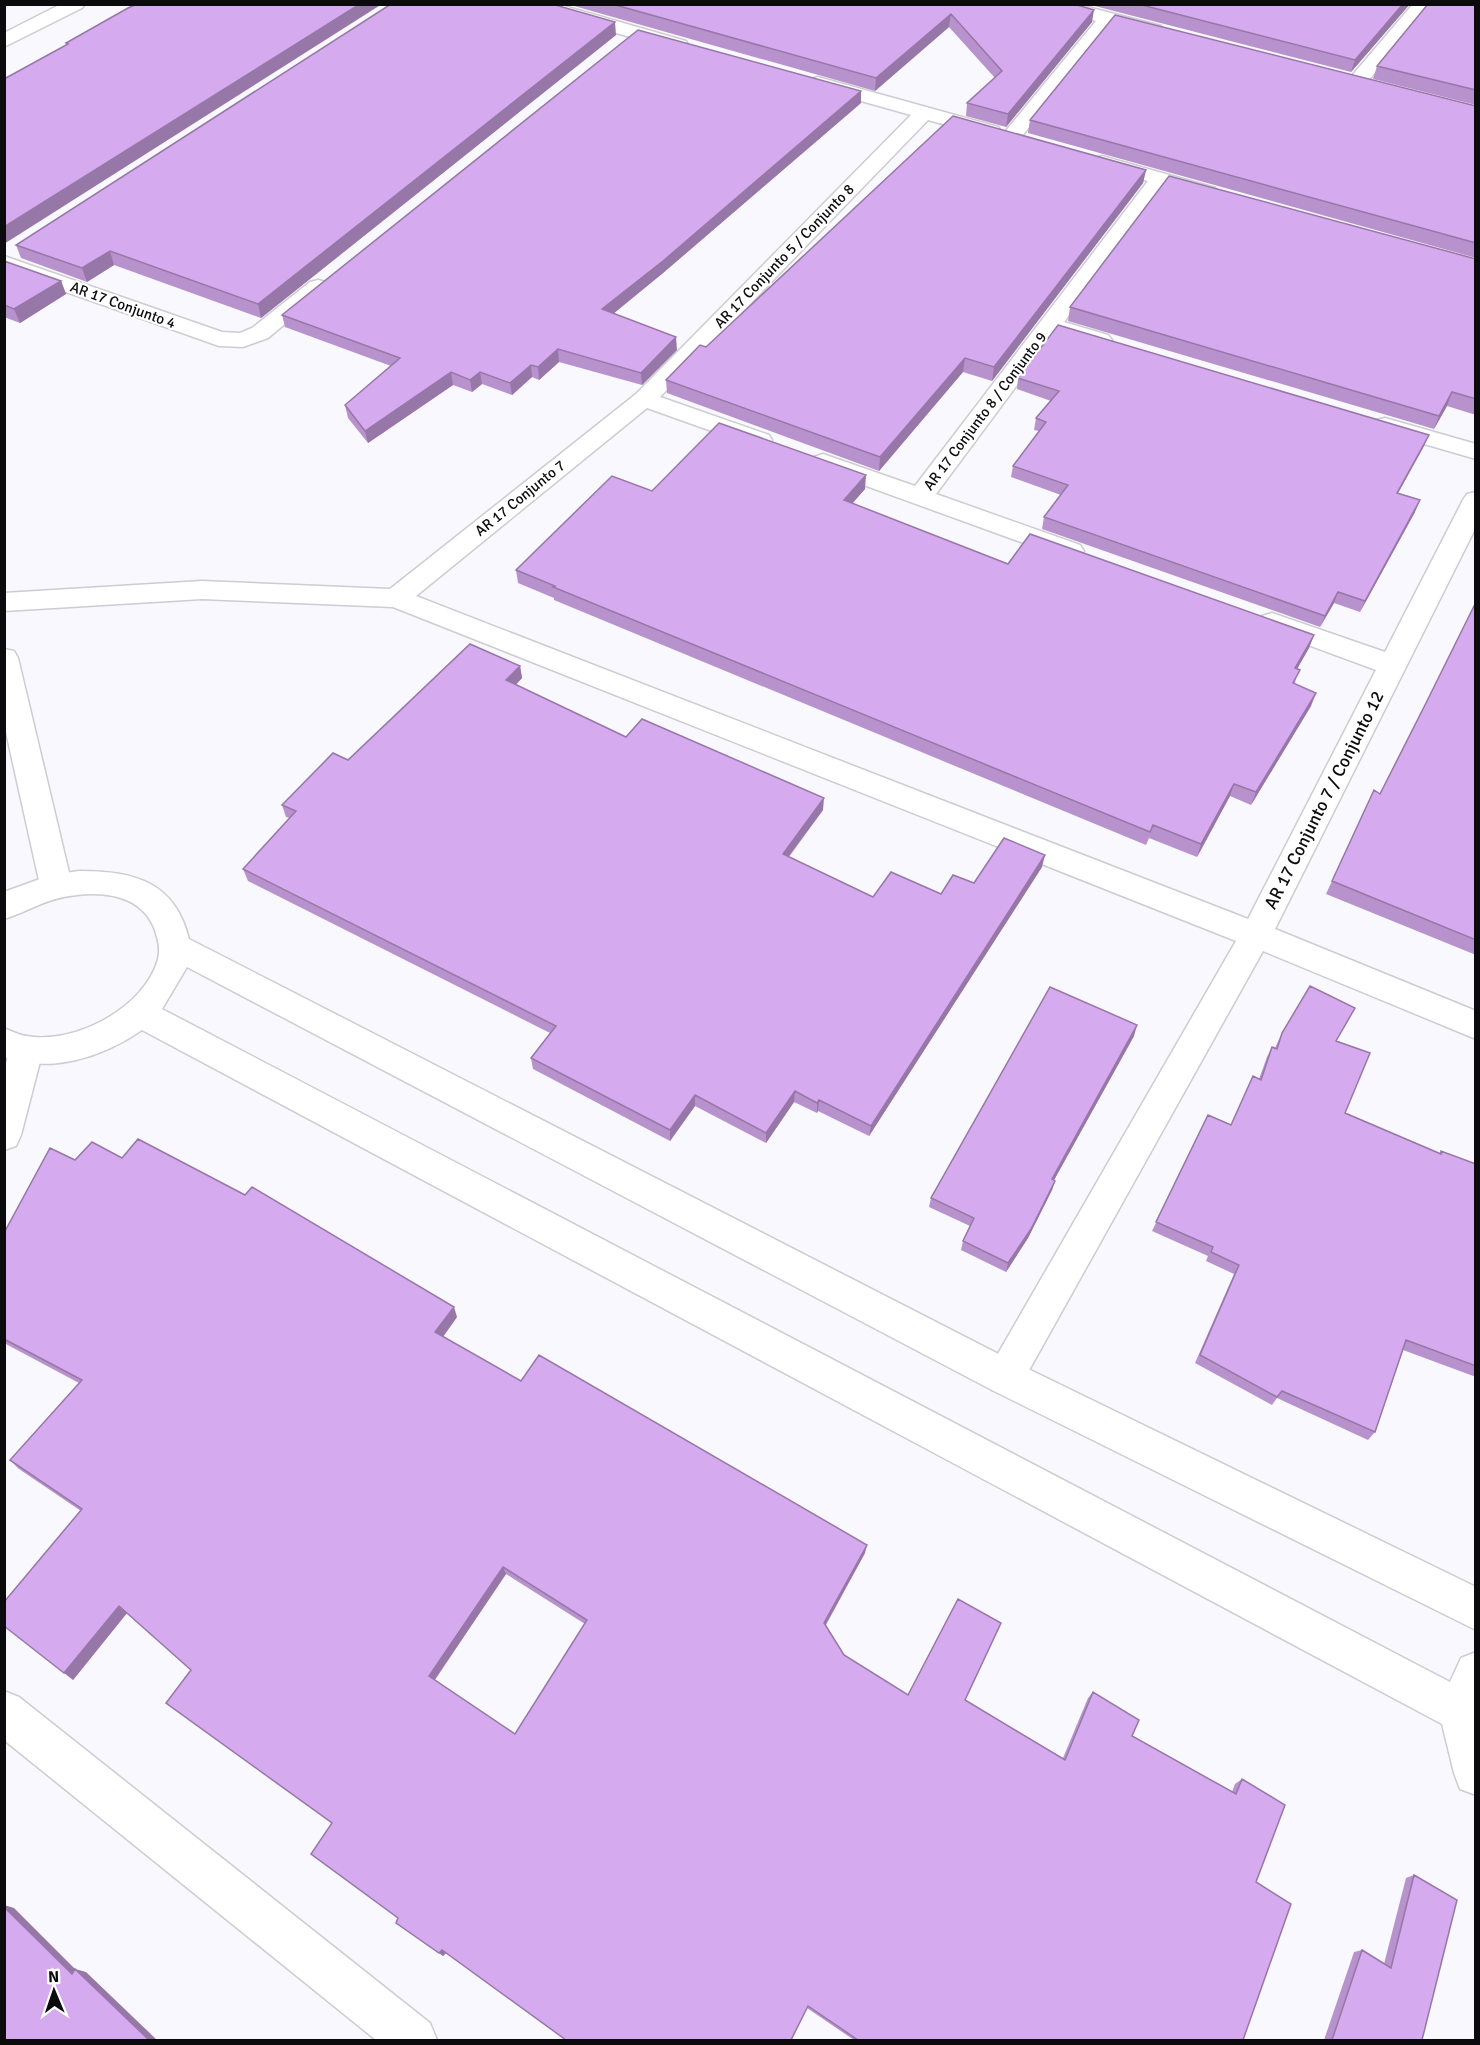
<svg xmlns="http://www.w3.org/2000/svg" width="1480" height="2045" font-family="Signika,sans-serif">
<style>
.lines{fill:none;stroke-linecap:round;stroke-linejoin:round}
.minor-casing{stroke:#ccccd2;stroke-width:3}
.tertiary-casing{stroke:#ccccd2;stroke-width:3}
.minor{fill:#fff;fill-rule:evenodd}
.tertiary{fill:#fff;fill-rule:evenodd}
.wall{fill:#b892cd;fill-rule:evenodd}
.shaded-wall{fill:#9677a7}
.building{fill:#d6aaee;stroke:#9677a7;stroke-width:1.5;fill-rule:evenodd}
.labels{text-anchor:middle;dominant-baseline:central;stroke-width:4.5;stroke-linejoin:round;paint-order:stroke}
.far-street-label{font-size:15px;fill:#0b0b0d;stroke:#fff}
.street-label{font-size:18px;fill:#0b0b0d;stroke:#fff}
</style>
<rect width="100%" height="100%" fill="#f8f8fe"/>
<g class="lines">
<g class="minor-casing">
<path id="minor" d="M526,4H557L686,41L688,45L686,49H672L529,8Z
M1043,4H1076L1161,26L1163,30L1161,34L1154,36L1112,25L1018,141H1004L1001,137L1004,133L1096,21L1046,8Z
M1413,4H1432L1364,86H1350L1347,82L1350,78Z
M818,77L998,127L1001,131L998,135L991,137L928,120L660,397L769,435L772,440L769,445L760,447L751,445L647,408L416,596L1248,919L1376,670L1262,628L1258,622L1262,616L1272,613L1385,652L1463,500L1467,494L1476,492V527L1275,929L1476,1011V1039L1263,951L1018,1390L1005,1395L992,1390L986,1377L992,1364L1236,941L393,607L202,599L4,611V593L202,581L390,589L636,394L911,115L811,87L808,83L811,79Z
M1102,156L1215,188L1218,192L1215,196L1208,198L1165,186L1064,322L1108,335L1112,340L1108,345L1100,347L1055,334L936,494L1080,545L1084,551L1080,557L1071,559L1062,557L814,467L811,462L814,457L823,454L915,486L1148,181L1095,166L1092,162L1095,158Z
M4,256L222,332L240,333L252,328L310,282L318,280L326,282L329,287L268,338L243,347L219,346L4,270Z
M1385,418L1476,444V459L1376,430L1373,425L1376,420Z
M4,649L14,651L18,658L72,885L67,893L56,897L45,893L40,885L4,723Z
M26,1036L38,1040L43,1050L21,1135L16,1146L4,1150V1068L14,1040Z
M4,1691L19,1697L430,2023L437,2040H376L4,1740Z"/>
</g>
<g class="tertiary-casing">
<path id="tertiary" d="M61,4H85L82,8L4,47V33Z
M79,871C133,871 175,881 189,939L1018,1364L1476,1587V1630L992,1390L187,967L162,1009L1450,1682L1461,1658L1476,1652V1795L1460,1789L1454,1773L1442,1724L142,1030C103,1057 51,1074 4,1057V1028C11,1031 19,1035 26,1036C74,1045 145,1008 158,959C160,951 159,944 157,937C148,899 112,891 77,895C46,898 32,910 4,919V892L51,875Z"/>
</g>
<use href="#minor" class="minor"/>
<use href="#tertiary" class="tertiary"/>
</g>
<path class="wall" d="M567,4H1074L1092,22L1006,127L966,116L967,103L995,78L949,27L875,91Z
M1087,4H1410L1351,72Z
M1476,4V105L1373,79L1377,66Z
M616,35L261,318L114,265L87,282L21,258L16,245Z
M861,103L663,273L613,314L677,350L642,385L559,362L539,380L532,377L512,395L482,384L472,392L453,385L368,443L348,418L345,405L391,366L285,327L282,315Z
M1476,106V258L1028,133L1030,120Z
M1146,170L1143,183L992,381L963,372L879,471L667,393L666,380L706,347Z
M1476,259V415L1447,406L1434,429L1068,321L1070,307Z
M4,261L61,281L66,294L20,323L4,317Z
M1018,378L1424,446L1398,493L1415,512L1360,612L1334,603L1320,627L1042,529L1044,517L1061,495L1011,477L1013,466L1039,431L1034,430L1036,418L1051,401L1017,389Z
M865,489L852,503L1008,564L1314,635L1309,648L1297,669L1295,684L1311,706L1251,805L1230,796L1197,857L1149,838L1146,845L554,600V598L518,583L516,570L652,491Z
M1476,602V955L1326,894L1374,790L1380,794L1425,705Z
M520,666L522,678L516,685L626,737L823,810L789,857L873,897L941,894L974,883L1042,867L869,1136L818,1111L817,1113L794,1102L766,1143L695,1106L670,1141L533,1069L531,1058L550,1033L248,881L243,869L290,818L286,817L282,805L348,760Z
M1282,1033L1336,1041L1345,1113L1440,1154L1441,1151L1476,1164V1377L1403,1350L1375,1432L1368,1440L1277,1398L1272,1405L1195,1363L1234,1274L1206,1261L1208,1256L1152,1231L1208,1115L1231,1125L1259,1079L1267,1057L1272,1047L1275,1048Z
M1134,1036L1054,1180L1052,1190L1028,1238L1006,1272L961,1250L963,1241L970,1226L929,1207L931,1198Z
M122,1158L457,1317L443,1337L521,1381L865,1553L826,1625L844,1655L908,1695L965,1700L1063,1758L1088,1698L1093,1692L1132,1736L1232,1792L1235,1784L1242,1779L1256,1882L1243,2040H854L807,2008L446,1953L443,1956L398,1918L332,1823L191,1670L127,1613L73,1680L81,1511L19,1469L10,1460L79,1383L4,1343V1233L75,1160ZM506,1574L585,1624L515,1734L435,1680Z
M1414,1875L1422,2040H1324L1354,1952L1362,1950L1384,1964L1406,1878Z"/>
<path class="shaded-wall" d="M360,4H382L4,244V227Z
M1403,4H1410L1351,72L1355,60Z
M1094,10L1092,22L1006,127L1008,114Z
M951,14L949,27L875,91L876,78Z
M615,22L616,35L261,318L258,304Z
M861,91V103L663,273L603,322L602,309Z
M1146,170L1143,183L992,381L994,367Z
M110,251L114,265L87,282L82,268Z
M61,281L66,294L20,323L14,309Z
M676,337L677,350L642,385L641,373Z
M558,349L559,362L539,380L538,367Z
M965,358L963,372L879,471L880,457Z
M531,365L532,377L512,395L510,383Z
M451,372L453,385L368,443L365,431Z
M480,372L482,384L472,392L470,380Z
M1452,392L1447,406L1434,429L1439,416Z
M1429,435L1424,446L1392,504L1397,493Z
M866,475L865,489L844,513V500Z
M1420,500L1415,512L1360,612L1365,601Z
M1338,592L1334,603L1320,627L1325,616Z
M1314,635L1309,648L1290,681L1295,668Z
M520,666L522,678L508,692L506,680Z
M1316,693L1311,706L1251,805L1256,792Z
M1234,784L1230,796L1197,857L1201,844Z
M824,798L823,810L782,865L783,854Z
M1045,855L1042,867L869,1136L871,1126Z
M1137,1025L1134,1036L1049,1189L1052,1179Z
M795,1091L794,1102L766,1143V1133Z
M695,1095V1106L670,1141V1130Z
M819,1100L818,1111L817,1113V1103Z
M1055,1181L1052,1190L1028,1238L1006,1272L1008,1263Z
M454,1307L457,1317L439,1342L435,1332Z
M867,1545L865,1553L823,1629L824,1623Z
M503,1567L506,1574L433,1682L429,1676Z
M119,1606L127,1613L73,1680L64,1673Z
M4,1905L14,1908L83,1977L72,1974L4,1907Z
M442,1950L446,1953L443,1956L439,1953Z
M75,1969L86,1972L157,2040H149Z"/>
<path class="building" d="M137,4H360L4,227V79L68,44L66,43L128,8Z
M391,4H552L615,22L258,304L110,251L82,268L16,245Z
M612,4H1074L1094,10L1008,114L967,103L1002,71L951,14L876,78Z
M1138,4H1403L1355,60Z
M1428,4H1476V90L1377,66Z
M1115,15L1476,106V243L1030,120Z
M638,30L861,91L663,261L602,309L676,337L641,373L558,349L538,367L531,365L510,383L480,372L470,380L451,372L365,431L345,405L400,358L282,315Z
M953,116L1146,170L994,367L965,358L880,457L666,380L700,345L706,347Z
M1169,176L1476,259V399L1452,392L1439,416L1070,307Z
M4,261L61,281L14,309L4,305Z
M1058,325L1429,435L1397,493L1420,500L1365,601L1338,592L1325,616L1044,517L1068,485L1013,466L1046,422L1036,418L1059,391L1018,378Z
M719,423L866,475L844,500L1008,564L1030,534L1314,635L1295,668L1300,670L1293,683L1316,693L1256,792L1234,784L1201,844L1153,825L1150,832L553,587L555,586L516,570L612,476L652,491Z
M1476,602V940L1332,881L1374,790L1380,794L1425,705Z
M470,644L520,666L506,680L626,737L642,719L824,798L783,854L873,897L891,872L941,894L953,875L974,883L1004,838L1045,855L871,1126L819,1100L817,1103L795,1091L766,1133L695,1095L670,1130L531,1058L556,1026L243,869L296,811L282,805L333,753L348,760Z
M1310,986L1355,1008L1336,1041L1370,1053L1345,1113L1441,1154V1151L1476,1164V1366L1406,1340L1375,1432L1282,1391L1277,1397L1200,1355L1239,1265L1211,1252L1213,1247L1156,1222L1208,1115L1231,1125L1253,1076L1261,1080L1272,1047L1277,1049L1282,1033Z
M1050,987L1137,1025L1052,1179L1055,1181L1031,1229L1008,1263L963,1241L974,1218L931,1198Z
M138,1139L245,1195L252,1187L454,1307L435,1332L521,1381L539,1355L867,1545L824,1623L844,1655L908,1695L958,1599L1001,1623L965,1700L1065,1760L1093,1692L1139,1720L1132,1736L1236,1794L1242,1779L1285,1805L1256,1882L1291,1904L1243,2040H858L808,2006L791,2040H566L442,1950L439,1953L396,1923L398,1918L311,1854L332,1823L166,1703L191,1670L119,1606L64,1673L4,1626V1602L82,1509L10,1460L82,1380L4,1339V1233L50,1148L75,1160L92,1142L122,1158ZM503,1567L587,1620L515,1734L429,1676Z
M1414,1875L1457,1900L1422,2040H1332L1362,1950L1391,1968Z
M4,1907L72,1974L75,1969L149,2040H4Z"/>
<g class="labels">
<g class="far-street-label">
<text transform="translate(784 256) rotate(-46)">AR 17 Conjunto 5 / Conjunto 8</text>
<text transform="translate(123 305) rotate(20)">AR 17 Conjunto 4</text>
<text transform="translate(985 411) rotate(-53)">AR 17 Conjunto 8 / Conjunto 9</text>
<text transform="translate(520 498) rotate(-39)">AR 17 Conjunto 7</text>
</g>
<g class="street-label">
<text transform="translate(1324 800) rotate(-63)">AR 17 Conjunto 7 / Conjunto 12</text>
</g>
</g>
<rect width="1480" height="2045" fill="none" stroke="#0b0b0d" stroke-width="12"/>
<g transform="translate(54 1991) rotate(358)" stroke="#ffffff" stroke-width="4.5" paint-order="stroke">
<path d="M0-4.5L10 22L0 15L-10 22Z" fill="#0b0b0d"/>
<text y="-9" font-size="16" font-weight="bold" text-anchor="middle" fill="#0b0b0d">N</text>
</g>
</svg>
